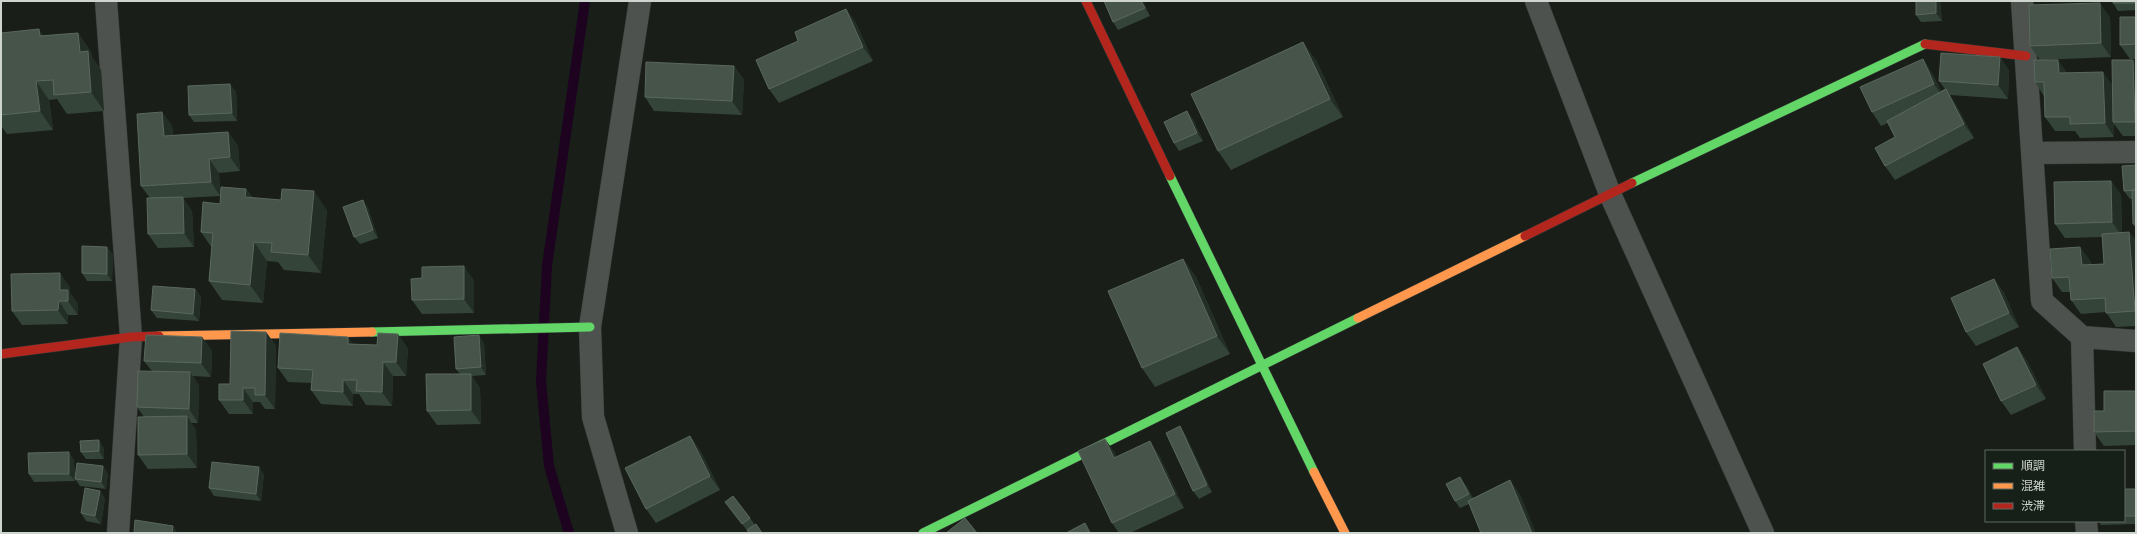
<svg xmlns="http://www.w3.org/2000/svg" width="2137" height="534" font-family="Rubik,'Noto Sans JP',sans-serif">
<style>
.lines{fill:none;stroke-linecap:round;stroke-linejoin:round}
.stream{stroke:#1d0320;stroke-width:10}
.street-casing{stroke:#343935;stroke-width:23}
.fast-casing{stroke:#343935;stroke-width:10}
.slow-casing{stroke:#343935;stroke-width:10}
.jam-casing{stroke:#343935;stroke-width:10}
.street{stroke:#4d524e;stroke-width:22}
.fast{stroke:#63d668;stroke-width:9}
.slow{stroke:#ff974d;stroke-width:9}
.jam{stroke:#b3261e;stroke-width:9}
.wall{fill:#354439}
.shaded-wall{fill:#232e26}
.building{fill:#465449;stroke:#5b685e}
</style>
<rect width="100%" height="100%" fill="#191e19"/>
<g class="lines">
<path class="stream" d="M569,533L549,466L541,381L547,266L585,1"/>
<g class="street-casing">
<path id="street" d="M106,1L131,337L118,533
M1536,1L1610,194L1763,533
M2022,1L2042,301L2082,337L2136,341
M2033,153L2136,152
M2082,337L2085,451
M2086,521L2087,533
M627,533L593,417L590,327L640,1"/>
</g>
<g class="fast-casing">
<path id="fast" d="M1170,176L1314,472
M1632,183L1925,44
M372,332L590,327
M923,533L1358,318"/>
</g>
<g class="slow-casing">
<path id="slow" d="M1358,318L1525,236
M159,336L372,332
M1314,472L1345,533"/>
</g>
<g class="jam-casing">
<path id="jam" d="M1086,1L1170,176
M1925,44L2026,56
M1525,236L1632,183
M1,354L131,337L159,336"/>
</g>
<use href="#street" class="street"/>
<use href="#fast" class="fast"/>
<use href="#slow" class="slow"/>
<use href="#jam" class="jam"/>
</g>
<path class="wall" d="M1104,1H1143L1150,16L1118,30L1113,22Z
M1916,1H1940L1942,21L1921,22L1916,15Z
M2136,1V10L2118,11L2113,3Z
M846,9L856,23L873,61L779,103L769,89L798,41Z
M2110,17L2111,57L2040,60L2030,46Z
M2136,17V59H2130L2120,45Z
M1,33L44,36L78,33L91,52L92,57L101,70L104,111L67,114L57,99L49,100L53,130L7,134L1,126Z
M2000,57L2009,71L2008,99L1950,95L1955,103L1974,138L1895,180L1885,166L1895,137L1888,123L1881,126L1872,112L1923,59L1932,73L1941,91L1945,89L1939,81Z
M1316,60L1343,117L1231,170L1218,151Z
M2133,60L2136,64V136H2123L2114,124V137L2080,138L2075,131H2055L2045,117L2044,96L2035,82L2067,73L2112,85Z
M734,66L744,80L742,115L654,111L645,97Z
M236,91L237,121L194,122L189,115Z
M162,112L172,126L173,135L228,132L238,146L240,171L219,173L220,196L183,198L192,211L194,247L158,248L148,234L150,198L141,186Z
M1193,119L1203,141L1179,151L1174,143Z
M2136,165V229L2133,224L2132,199H2130L2124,191Z
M2111,181L2121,195L2122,233L2129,232L2136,241V326L2116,327L2106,312L2081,314L2071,300L2070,292H2062L2052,278L2080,247L2090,261L2091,264H2104L2102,237L2065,238L2055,224Z
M246,189L253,198L327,210L321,273L284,270L278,262L267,261L263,303L222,300L209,281L212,248L201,232L220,204Z
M368,208L378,238L360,244L354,237Z
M113,254L112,281H87L82,273Z
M1183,259L1196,277L1230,354L1155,387L1142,368Z
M1994,279L2004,293L2019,327L1976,346L1966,332Z
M474,280V313L422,314L412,300Z
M70,287V293L78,304V315H68V324L22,325L12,311Z
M195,289L201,297L199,321L157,318L151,310Z
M266,332L276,346L275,409H265L260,402H253V414H229L219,400Z
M202,337L212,351L211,377L193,376L199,386L198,423H191L196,430L197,468L148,469L138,455L144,417L137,407L152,371L144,361Z
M484,343L486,375L472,376L480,388L481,424L437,425L427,411L460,374L456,369Z
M354,344L408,348L406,376H393L392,406L366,405L359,394H353V406L321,404L311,390L312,383L288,382L278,368Z
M2017,347L2027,361L2046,399L2011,415L2001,401Z
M2136,391V445L2104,446L2094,432L2104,411Z
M1180,426L1185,434L1212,492L1199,499L1193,491Z
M690,436L700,450L720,490L656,523L646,509Z
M1105,439L1115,453L1116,457L1159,455L1184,508L1130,533H1119L1112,523Z
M104,448V459H86L81,452Z
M74,460L75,481L34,482L29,474Z
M103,466L108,474L106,489L80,486L75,479Z
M264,474L261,501L214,496L209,488Z
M1466,485L1473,498L1520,494L1469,504L1460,508L1455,501Z
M2124,489H2136V524L2101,525L2098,521H2124Z
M100,491L105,499L101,524L86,521L81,513Z
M725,502L750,518L755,525L749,533Z"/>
<path class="shaded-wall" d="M1141,1H1143L1150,16L1145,8Z
M1936,1H1940L1942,21L1936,13Z
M2100,3L2110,17L2111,57L2101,43Z
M846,9L856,23L873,61L863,47Z
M39,29L52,47L40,36Z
M78,33L91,52L92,57L101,70L104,111L91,92L80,52Z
M1303,42L1316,60L1343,117L1330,99Z
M2000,57L2009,71L2008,99L1998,85Z
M1923,59L1932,73L1944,98L1934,84Z
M2058,60L2068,74L2059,73Z
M2133,60L2136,64V124L2135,122Z
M734,66L744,80L742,115L732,101Z
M2103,72L2113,86V122L2114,124V137L2105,123Z
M36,81L49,100L53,130L40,111Z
M230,84L236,91L237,121L232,113Z
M1946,89L1955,103L1974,138L1964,124Z
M1187,111L1193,119L1203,141L1197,133Z
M162,112L172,126L174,150L164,136Z
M228,132L238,146L240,171L230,157Z
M209,159L219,173L220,196L211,182Z
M2111,181L2121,195L2122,236L2112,222Z
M246,189L259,207L245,197Z
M314,191L327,210L321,273L308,255Z
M183,197L192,211L194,247L184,233Z
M363,200L368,208L378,238L373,230Z
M2129,232L2136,241V313L2135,311Z
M254,242L267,261L263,303L250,285Z
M107,247L113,254L112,281L107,274Z
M2080,247L2090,261L2092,279L2082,265Z
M1183,259L1196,277L1230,354L1217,336Z
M464,266L474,280V313L464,299Z
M60,273L70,287V293L78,304V315L60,290Z
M1994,279L2004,293L2019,327L2009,313Z
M195,289L201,297L199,321L193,314Z
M59,301L68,315V324L58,310Z
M266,332L276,346L275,409L265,395Z
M398,334L408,348L406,376L396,362Z
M479,335L484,343L486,375L481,367Z
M202,337L212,351L211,377L201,363Z
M348,337L358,351L348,344Z
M2017,347L2027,361L2046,399L2036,385Z
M383,362L393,376L392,406L382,392Z
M190,372L199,386L198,423L189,409Z
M471,374L480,388L481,424L471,410Z
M343,380L353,394V406L343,392Z
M243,388L253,402V414L243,400Z
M187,416L196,430L197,468L187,454Z
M1180,426L1185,434L1212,492L1207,485Z
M690,436L700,450L720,490L710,476Z
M1105,439L1115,453L1124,472L1114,458Z
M99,440L104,448V459L99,451Z
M1150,441L1159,455L1184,508L1175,494Z
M69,452L74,460L75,481L69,474Z
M103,466L108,474L106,489L101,482Z
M259,467L264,474L261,501L256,494Z
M1460,477L1466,485L1474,501L1469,494Z
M1510,480L1520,494L1536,533H1532Z
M100,491L105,499L101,524L95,516Z
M1085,523L1090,531L1091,533H1090Z
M173,526L178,533H172Z"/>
<path class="building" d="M1104,1H1141L1145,8L1113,22Z
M1916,1H1936V13L1916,15Z
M2113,1H2136V3H2113Z
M2100,3L2101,43L2030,46L2029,5Z
M846,9L863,47L769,89L756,60L798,41L795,32Z
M2120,17H2136V44L2120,45Z
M39,29L40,36L78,33L80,52L88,51L91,92L54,95L53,80L36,81L40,111L1,115V33Z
M1303,42L1330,99L1218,151L1191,94Z
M1941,53L2000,57L1998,85L1939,81Z
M1923,59L1934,84L1872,112L1860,87Z
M2034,60H2058L2059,73L2103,72L2105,123L2070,124V117H2045L2044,82H2035Z
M2112,60H2133L2135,122H2113Z
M646,62L734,66L732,101L645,97Z
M230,84L232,113L189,115L188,86Z
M1946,89L1964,124L1885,166L1875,148L1895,137L1887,121Z
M1187,111L1197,133L1174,143L1164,122Z
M162,112L164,136L228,132L230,157L209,159L211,182L141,186L137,114Z
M2136,165V190L2124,191L2122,166Z
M2111,181L2112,222L2055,224L2054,182Z
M221,187L246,189L245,197L281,200L282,189L314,191L308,255L271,252L272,243L254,242L250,285L209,281L213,233L201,232L203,202L220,204Z
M2132,190H2136V224H2133Z
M183,197L184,233L148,234L147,198Z
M363,200L373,230L354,237L343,207Z
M2129,232L2135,311L2106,313L2105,298L2071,300L2069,277L2052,278L2050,249L2080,247L2082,265L2104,264L2102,234Z
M82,246L107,247V274L82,273Z
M1183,259L1217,336L1142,368L1108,291Z
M464,266V299L412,300L411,279L422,278V267Z
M60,273V290H68V301H59L58,310L12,311L11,274Z
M1994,279L2009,313L1966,332L1951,298Z
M153,286L195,289L193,314L151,310Z
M231,331L266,332L265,395H255V388H243V400H219V384H230Z
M280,333L348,337V344L377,345L378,333L398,334L396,362H383L382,392L356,391L357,380H343V392L311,390L313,370L278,368Z
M146,335L202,337L201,363L144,361Z
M479,335L481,367L456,369L454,337Z
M2017,347L2036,385L2001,401L1983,364Z
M138,371L190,372L189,409L137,407Z
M426,374H471V410L427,411Z
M2104,391H2136V431L2094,432V411H2104Z
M187,416V454L138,455V417Z
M1180,426L1207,485L1193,491L1166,433Z
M690,436L710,476L646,509L625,468Z
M1105,439L1114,458L1150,441L1175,494L1112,523L1078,451Z
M99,440V451L81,452L80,441Z
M69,452V474H29L28,453Z
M212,462L259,467L256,494L209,488Z
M77,463L103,466L101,482L75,479Z
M1460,477L1469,494L1455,501L1446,484Z
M1510,480L1532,533H1481L1468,501Z
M85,488L100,491L95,516L81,513Z
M2124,489H2136V516H2124Z
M733,496L750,518L742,524L725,502Z
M965,518L977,533H946Z
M135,520L173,526L172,533H134Z
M1085,523L1090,533H1066Z
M756,524L762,533H749L747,530Z"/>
<rect width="2137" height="534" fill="none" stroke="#ced5cf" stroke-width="4"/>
<rect x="1985" y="450" width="140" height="72" fill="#172018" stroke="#606861"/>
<rect x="1993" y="463" width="20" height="6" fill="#63d668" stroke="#606861"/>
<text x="2021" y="470" font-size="12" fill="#ced5cf">順調</text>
<rect x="1993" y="483" width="20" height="6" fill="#ff974d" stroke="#606861"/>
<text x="2021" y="490" font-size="12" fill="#ced5cf">混雑</text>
<rect x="1993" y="503" width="20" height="6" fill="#b3261e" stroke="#606861"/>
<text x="2021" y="510" font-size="12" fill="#ced5cf">渋滞</text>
</svg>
